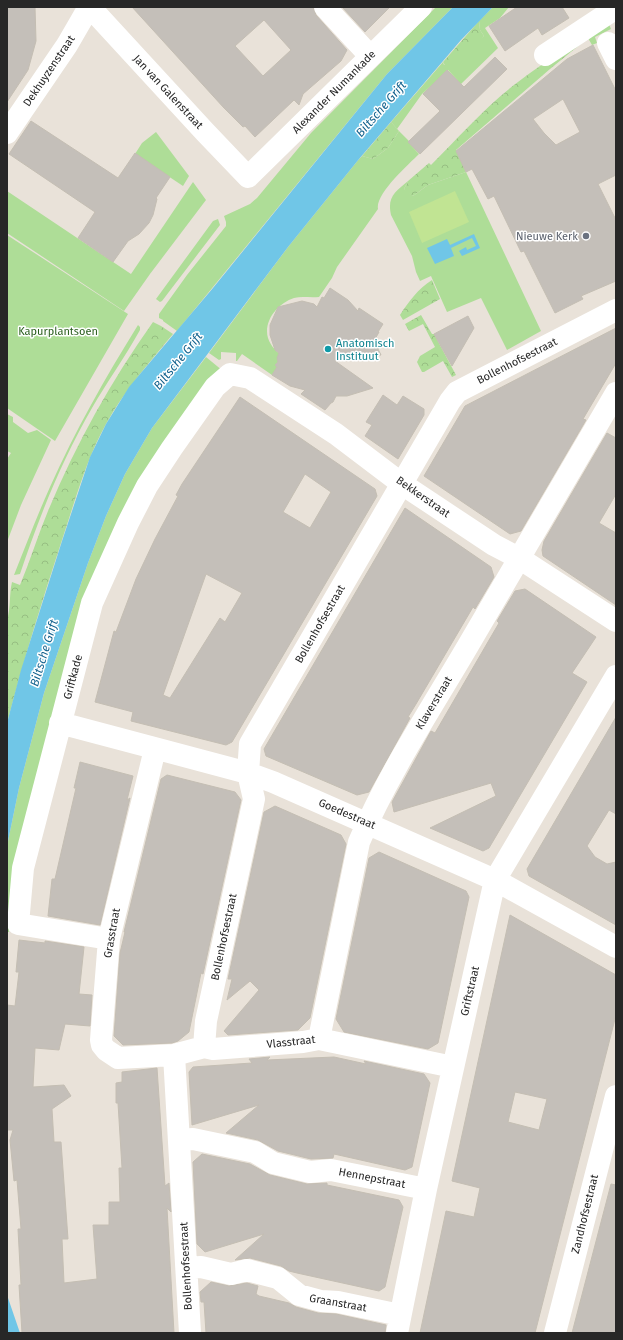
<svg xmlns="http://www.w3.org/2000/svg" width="623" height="1340" font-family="'Fira Sans',sans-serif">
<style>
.green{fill:#aedd97}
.forest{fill:url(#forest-crowns)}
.pitch{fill:#c1e493}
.water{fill:#70c6e7}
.building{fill:#c4bfb9;stroke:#c4beb3;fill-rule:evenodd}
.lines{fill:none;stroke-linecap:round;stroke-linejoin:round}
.minor{stroke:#fff;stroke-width:22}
.worship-dot{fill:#6b7280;stroke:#fff;stroke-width:1.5}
.culture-dot{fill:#0f9aa8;stroke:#fff;stroke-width:1.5}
.labels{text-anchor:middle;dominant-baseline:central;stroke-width:3;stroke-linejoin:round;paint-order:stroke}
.street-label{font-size:11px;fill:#272727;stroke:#fff}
.worship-label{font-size:11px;fill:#5b616d;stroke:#fff;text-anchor:end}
.park-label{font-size:11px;fill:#295e1c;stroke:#fff}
.culture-label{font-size:11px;fill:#0d838f;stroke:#fff;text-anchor:start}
.water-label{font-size:12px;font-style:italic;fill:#14638e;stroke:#fff}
</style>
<defs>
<pattern id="forest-crowns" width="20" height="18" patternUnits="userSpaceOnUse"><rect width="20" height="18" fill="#aedd97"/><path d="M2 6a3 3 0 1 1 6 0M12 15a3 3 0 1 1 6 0" fill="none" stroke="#96be82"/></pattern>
</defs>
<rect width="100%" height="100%" fill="#e9e2d9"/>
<path class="green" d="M436,7H453L387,74L177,331L163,321V320L159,318V314L187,275L226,226V222L224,216L250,204L257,198L311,133Z
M493,7H509L500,18L485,28L498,48L461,84L448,70L422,94L397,129L391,122L443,62L444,65L484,36L480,30L479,21Z
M399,131L409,141L408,142L419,154C409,164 375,194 378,209L337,267L332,278L319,297C310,298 302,296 294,298C278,303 263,321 268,338C271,347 277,352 284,357L272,375L242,354L237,361H236V353L221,352V359L219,360L209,353L288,247L359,159L362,156L373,159L388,148Z
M156,132L189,176L183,186L135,154L142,143Z
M466,172L541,331L507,350L481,298L447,312L431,276L420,281L416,272L412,256L391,215C387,197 395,192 408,181L404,189L413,196L428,185Z
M193,182L206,200L150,274L124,311L7,233V191L131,274Z
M218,219L220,225L162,301L160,302L156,299L213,221Z
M7,235L128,314L55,441L7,408Z
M138,325L140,327V330C125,357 107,382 92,408C62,460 39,517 20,574L14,575C26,545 37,516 50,487C75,431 105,378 138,325Z
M206,357L223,371L128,503L14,886L9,932H7V846L19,788L44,693L88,563L106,516L125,474L152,428Z
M7,414L13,417V422L28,433L37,430L51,440L21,505L7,542V459L11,453L7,451Z"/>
<path class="forest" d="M479,21L480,30L484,36L448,70L443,62Z
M609,24L611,29L595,37L597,43L592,45L588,38L550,69L456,150L466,172L428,185L413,196L406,192L404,189L408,181L429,163L431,165C459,137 486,106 518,82C546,60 578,43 609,24Z
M391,122L399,131L388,148L373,159L362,156Z
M432,280L440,299L403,320L400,315C409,301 418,289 432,280Z
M421,315L432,334H434L456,375L452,377L443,361L424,372H422L417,362L420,356L435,347L423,324L409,331L405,324Z
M153,322L161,326L173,334C149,363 124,391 106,424C86,460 75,501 62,540C42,601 23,662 7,723V620C11,607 9,595 12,582L20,585C30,561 38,535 48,511C76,444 111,381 153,322Z"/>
<path class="pitch" d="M455,191L469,222L422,243L409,212Z"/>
<path class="water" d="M453,7H493L461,40L359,159L288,247L152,428L125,474L106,516L88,563L44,693L19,788L7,846V723L21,670L62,541L90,457L106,424L129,387L213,288L387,74Z
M474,234L480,248L462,256L459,251L466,247L467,250L476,246L472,238L451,248L454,256L435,264L427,248L447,239L450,245Z
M7,1295L20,1333H7Z"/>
<path class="building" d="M7,7H35L36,41L28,70L7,102Z
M132,7H313L316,15L347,50L341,61L303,94L299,105L294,100L255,137L245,126L243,127L224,108ZM264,20L291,50L263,76L235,46Z
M342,7H390L365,32Z
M517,7H562L569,18L542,35L538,28L505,51L489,26Z
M593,45L616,91V175L598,184L616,220V281L581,296L583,299L555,313L524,251L521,252L494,196L488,199L472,169L466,172L456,151L567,59ZM563,99L580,132L556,145L544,133L533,119Z
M495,57L507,69L420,154L408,142L440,111L423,94L447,70L464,87Z
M31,121L118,178L135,153L170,177L156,198L157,199L153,215L149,223L139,234L128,241L113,262L78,238L95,212L9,154Z
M330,288L348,300L358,311L359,308L383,324L378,332H379L374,341L381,355L335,361L373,388L347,396H336L333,402L331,403L325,410L301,394L305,390L290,386L272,375L277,367L275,365L278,362L277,358L279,353L275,350L270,335V325L278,307L302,301L314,304L317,307L322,297L324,298Z
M468,316L474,328L452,366L434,334Z
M616,328V363L583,419L586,420L521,531L510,534L424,476L465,406Z
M383,395L397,405L403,396L424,409V415L398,459L365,436L372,425L366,422Z
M240,397L375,489L377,496L232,742L226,745L131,721L133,712L95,702L114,631L116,632L136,579L155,539L178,496L176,495L182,484ZM305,474L331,492L310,528L283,512ZM206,574L242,593L225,622L220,618L170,698L163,695Z
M607,433L616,438V494L599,523L616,533V605L543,556L542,550L544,541Z
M405,508L491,567L494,577L475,609L473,607L416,704L408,717L410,718L369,792L357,795L266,756L264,749Z
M525,589L596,637L572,673L587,682L489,848L483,851L430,828L496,796L491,783L394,812L392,802L431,731L435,733L499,623L497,621L515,591Z
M616,717V814L609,810L587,846L595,857L607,864L616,862V925L529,876L527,869Z
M80,762L133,776L127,800L130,798L100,925L48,916L52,879H55L76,788H74Z
M167,775L235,792L241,800L203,974L201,973L189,1032L178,1041L172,1043L123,1045L114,1036L120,953L125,932H124L161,779Z
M275,806L341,835L346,844L310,1018L298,1030L228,1035L224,1031L259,990L250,981L227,1000L232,979H228L264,812Z
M379,852L466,891L469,897L438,1043L428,1049L344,1032L336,1019L369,858Z
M510,915L616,975V1015L535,1333H420L446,1211L474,1217L480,1188L452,1181ZM515,1092L547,1099L539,1130L508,1122Z
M19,940L45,943V941L84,947L79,994L92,995L90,1026L65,1024L59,1050L35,1048L33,1087L64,1085L71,1096L52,1109L54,1142H61L68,1239H62L64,1283L97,1279L93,1225H109V1202H120L119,1168H122L118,1103H116V1083L122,1082V1072L157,1068L165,1186L169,1183L171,1212L167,1208L174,1333H22L19,1285H21L18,1229H21L17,1180L14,1181L10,1140L13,1130H7V1005L15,1006L19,972H16Z
M270,1057L267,1060L334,1057L366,1064L364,1061L424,1074L430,1083L412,1167L405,1170L334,1154L333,1158L311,1159L278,1151L258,1140L226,1133L259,1105L192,1125L189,1072L193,1067L252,1063L249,1059Z
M202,1154L250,1164L270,1175L307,1184L327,1183V1185L399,1200L403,1207L385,1287L379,1291L297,1273L289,1271L281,1266L250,1258L235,1260L264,1234L205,1252L197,1244L193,1162Z
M611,1184L616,1185V1333H572Z
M211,1282L229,1286L247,1283L258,1286L256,1294L259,1296L289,1303L296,1307L318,1313L336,1314L386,1325L385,1333H206L204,1302H201L200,1292Z"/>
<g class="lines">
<path class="minor" d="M90,7L205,132L248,177L421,7
M325,7L370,56
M608,43L616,59
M545,55L616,8
M7,133L67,45L89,7
M60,723L248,773L273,782L495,880L616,947
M155,749L109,939L101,1040L102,1045L106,1050L118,1058L174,1055L204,1047L213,1049L303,1042L319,1039L453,1067
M109,939L18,924L23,868L92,603L128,523L147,486L172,448L215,387L230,374L250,378L336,434L402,484L494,545L519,558L616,621
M319,1039L359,842C389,772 431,709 469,644C519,560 567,476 616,393
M204,1047L206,1021L254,799L248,773L250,744L450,401L457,392L616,310
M174,1055L190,1333
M179,1140L193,1139L255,1152L273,1163L310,1172L331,1170L426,1189
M187,1268L201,1267L231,1274L247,1270L278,1278L299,1295L321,1301L338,1302L400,1315
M397,1333L426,1189L495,880L616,676
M555,1333L616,1096"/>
</g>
<circle class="worship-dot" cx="586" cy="236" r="4"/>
<circle class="culture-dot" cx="328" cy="349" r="4"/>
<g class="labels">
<g class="street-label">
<text transform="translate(49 71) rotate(-56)">Dekhuyzenstraat</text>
<text transform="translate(168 92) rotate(47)">Jan van Galenstraat</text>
<text transform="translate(334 92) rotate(-45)">Alexander Numankade</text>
<text transform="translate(517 361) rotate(-27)">Bollenhofsestraat</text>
<text transform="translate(423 497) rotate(35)">Bekkerstraat</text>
<text transform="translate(320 624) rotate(-60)">Bollenhofsestraat</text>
<text transform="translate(73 677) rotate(-75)">Griftkade</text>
<text transform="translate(434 703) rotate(-59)">Klaverstraat</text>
<text transform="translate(347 814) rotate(23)">Goedestraat</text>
<text transform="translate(112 933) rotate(-80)">Grasstraat</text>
<text transform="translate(224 937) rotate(-78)">Bollenhofsestraat</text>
<text transform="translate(470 991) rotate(-77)">Griftstraat</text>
<text transform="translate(291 1042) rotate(-6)">Vlasstraat</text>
<text transform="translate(372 1178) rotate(11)">Hennepstraat</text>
<text transform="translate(585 1214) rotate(-76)">Zandhofsestraat</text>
<text transform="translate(186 1266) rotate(-93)">Bollenhofsestraat</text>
<text transform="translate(338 1303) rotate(10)">Graanstraat</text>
</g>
<g class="worship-label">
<text x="578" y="236">Nieuwe Kerk</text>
</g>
<g class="park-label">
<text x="58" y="331">Kapurplantsoen</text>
</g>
<g class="culture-label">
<text x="336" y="343">Anatomisch<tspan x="336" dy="13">Instituut</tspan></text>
</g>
<g class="water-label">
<text transform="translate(381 109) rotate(-49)">Biltsche Grift</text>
<text transform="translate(178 361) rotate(-51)">Biltsche Grift</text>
<text transform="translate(44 653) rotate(-73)">Biltsche Grift</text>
</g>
</g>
<rect width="623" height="1340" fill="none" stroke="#272727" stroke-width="16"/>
</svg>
